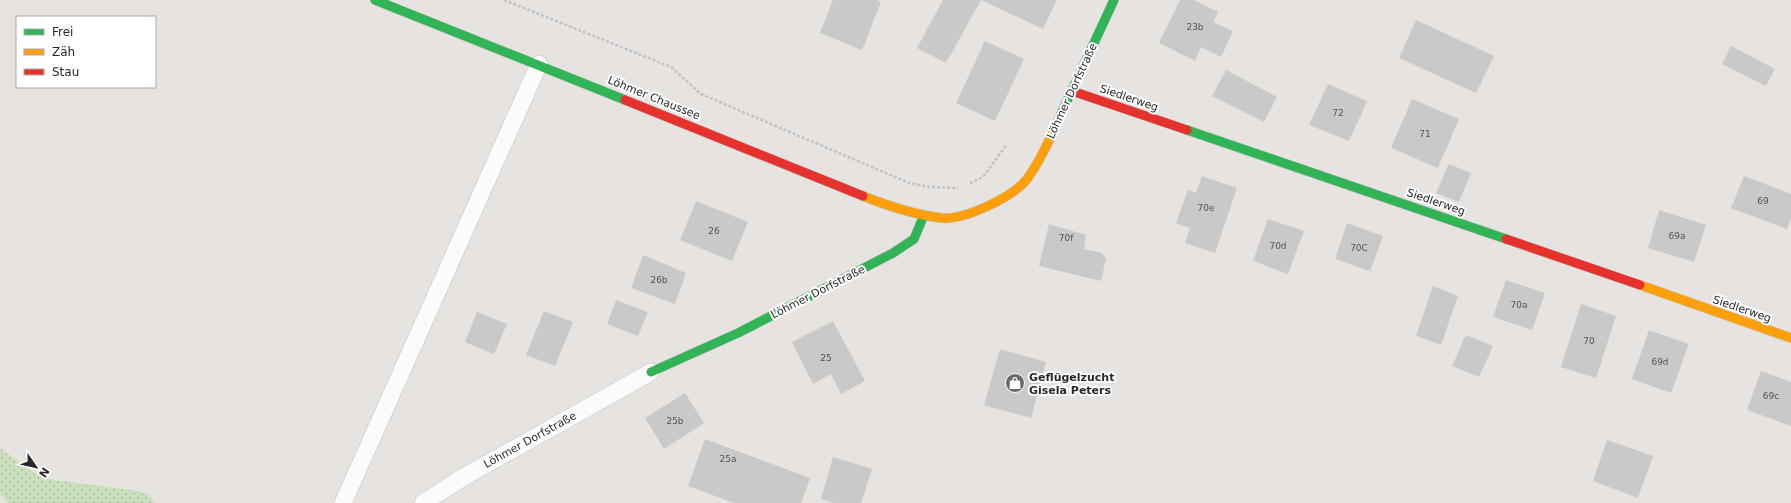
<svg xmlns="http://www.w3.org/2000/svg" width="1791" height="503" font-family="'DejaVu Sans',sans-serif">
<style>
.grass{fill:url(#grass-dots)}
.building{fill:#cbc9c7}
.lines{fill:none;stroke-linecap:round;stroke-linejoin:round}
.lane-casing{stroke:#c1bfc0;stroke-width:18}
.fast-casing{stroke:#c1bfc0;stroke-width:10}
.slow-casing{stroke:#c1bfc0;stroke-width:10}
.jam-casing{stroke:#c1bfc0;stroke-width:10}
.path{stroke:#c3c2c2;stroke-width:2.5;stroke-dasharray:3 2;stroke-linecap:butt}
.lane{stroke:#fbfbfa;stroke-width:17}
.fast{stroke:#30b455;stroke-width:9}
.slow{stroke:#ff9f0a;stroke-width:9}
.jam{stroke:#e5322d;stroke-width:9}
.labels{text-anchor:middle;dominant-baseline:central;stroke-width:4;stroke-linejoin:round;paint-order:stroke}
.number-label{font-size:9px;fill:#535352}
.street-label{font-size:11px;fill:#292929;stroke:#fff}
.poi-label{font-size:11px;font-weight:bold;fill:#292929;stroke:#fff;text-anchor:start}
</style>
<defs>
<pattern id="grass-dots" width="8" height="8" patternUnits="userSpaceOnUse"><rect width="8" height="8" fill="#cadfbc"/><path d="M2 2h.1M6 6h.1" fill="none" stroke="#aebfa2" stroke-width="1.8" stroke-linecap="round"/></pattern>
</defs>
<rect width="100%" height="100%" fill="#e6e3e0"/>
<path class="grass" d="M0,448L34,473L54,480L138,491L149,495L155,503H8L0,493Z"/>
<path class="building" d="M833,0H876L881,2L862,50L820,33Z
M943,0H981L946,63L917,48Z
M981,0H1057L1043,29Z
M1180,0H1194L1218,12L1213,22L1233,31L1221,57L1201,47L1195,61L1159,43Z
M1416,20L1494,56L1476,93L1399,58Z
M985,41L1024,59L995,121L956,103Z
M1731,46L1775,69L1766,86L1722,64Z
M1226,70L1277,97L1264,122L1212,96Z
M1328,84L1367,101L1349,141L1309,125Z
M1412,99L1459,119L1438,168L1391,148Z
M1449,164L1471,173L1459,202L1436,193Z
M1202,176L1237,188L1215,253L1185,243L1190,228L1176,223L1188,190L1196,193Z
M1744,176L1791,194V218L1787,229L1731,208Z
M696,201L748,222L732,261L680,240Z
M1659,210L1706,225L1694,262L1648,248Z
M1268,219L1304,231L1288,274L1253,261Z
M1347,223L1383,236L1370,271L1335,259Z
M1049,224L1086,235L1084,249L1102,253L1106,259L1101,281L1039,266Z
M643,255L686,273L675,304L631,288Z
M1506,280L1545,293L1532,330L1493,317Z
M1433,286L1458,296L1441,345L1416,336Z
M616,300L648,312L638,336L607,324Z
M1581,304L1616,316L1596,378L1561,367Z
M544,311L573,322L555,366L526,355Z
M477,312L507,324L494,354L465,342Z
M833,321L865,381L841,394L831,374L813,384L792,342Z
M1649,330L1689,344L1671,393L1632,379Z
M1466,335L1493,346L1479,377L1452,366Z
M1000,349L1046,362L1031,418L984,405Z
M1761,371L1791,382V426L1747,410Z
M685,393L704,423L664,449L645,418Z
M705,439L810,478L801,503H734L688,486Z
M1607,440L1653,456L1638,498L1593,481Z
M833,457L872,469L861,503H834L821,499Z"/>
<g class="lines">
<g class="lane-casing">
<path id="lane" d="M343,503L539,64
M423,503L462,478L651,372"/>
</g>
<g class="fast-casing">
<path id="fast" d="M375,0L625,100
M1061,114L1114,0
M1187,130L1506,239
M651,372L738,333L893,253L914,239L924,215"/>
</g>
<g class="slow-casing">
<path id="slow" d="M863,196C888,206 915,215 942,218C965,220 1013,197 1027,179C1041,160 1051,136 1061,114
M1640,285L1791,338"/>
</g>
<g class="jam-casing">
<path id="jam" d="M1072,91L1187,130
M625,100L863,196
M1506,239L1640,285"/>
</g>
<path class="path" d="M504,0L671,67L701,94L909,183L930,187L958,188
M970,183L983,177L1007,144"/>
<use href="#lane" class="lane"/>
<use href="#fast" class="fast"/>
<use href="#slow" class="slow"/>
<use href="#jam" class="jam"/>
</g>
<defs>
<g id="shop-disc" transform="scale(1)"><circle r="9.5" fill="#6b6a69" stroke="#fff"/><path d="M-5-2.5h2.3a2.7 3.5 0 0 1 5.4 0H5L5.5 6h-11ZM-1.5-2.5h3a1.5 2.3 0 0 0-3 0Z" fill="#fff"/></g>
</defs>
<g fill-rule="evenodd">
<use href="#shop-disc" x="1015" y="383"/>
</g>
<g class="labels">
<g class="number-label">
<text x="1195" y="27">23b</text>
<text x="1338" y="113">72</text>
<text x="1425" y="134">71</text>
<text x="1763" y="201">69</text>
<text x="1206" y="208">70e</text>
<text x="714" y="231">26</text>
<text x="1677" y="236">69a</text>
<text x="1066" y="238">70f</text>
<text x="1278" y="246">70d</text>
<text x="1359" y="248">70C</text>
<text x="659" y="280">26b</text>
<text x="1519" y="305">70a</text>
<text x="1589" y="341">70</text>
<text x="826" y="358">25</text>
<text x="1660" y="362">69d</text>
<text x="1771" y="396">69c</text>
<text x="675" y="421">25b</text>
<text x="728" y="459">25a</text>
</g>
<g class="street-label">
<text transform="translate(1072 91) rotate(-65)">Löhmer Dorfstraße</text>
<text transform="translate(654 98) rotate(22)">Löhmer Chaussee</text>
<text transform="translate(1129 98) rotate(19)">Siedlerweg</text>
<text transform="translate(1436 202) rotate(19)">Siedlerweg</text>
<text transform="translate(818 292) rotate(-27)">Löhmer Dorfstraße</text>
<text transform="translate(1742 309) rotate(19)">Siedlerweg</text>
<text transform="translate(530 440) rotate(-29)">Löhmer Dorfstraße</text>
</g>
<g class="poi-label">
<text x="1029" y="377">Geflügelzucht<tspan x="1029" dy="13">Gisela Peters</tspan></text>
</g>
</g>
<rect x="16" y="16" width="140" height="72" fill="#ffffff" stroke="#a9a9a9"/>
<rect x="24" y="29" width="20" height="6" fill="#30b455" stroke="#a9a9a9"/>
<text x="52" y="36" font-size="12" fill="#292929">Frei</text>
<rect x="24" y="49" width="20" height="6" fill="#ff9f0a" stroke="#a9a9a9"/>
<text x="52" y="56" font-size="12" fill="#292929">Zäh</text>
<rect x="24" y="69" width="20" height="6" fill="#e5322d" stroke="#a9a9a9"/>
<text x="52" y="76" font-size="12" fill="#292929">Stau</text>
<g transform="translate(36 467) rotate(124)" stroke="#ffffff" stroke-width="3" paint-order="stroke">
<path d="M0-3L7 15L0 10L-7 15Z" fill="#292929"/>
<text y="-6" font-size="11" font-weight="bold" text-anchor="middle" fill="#292929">N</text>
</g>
</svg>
